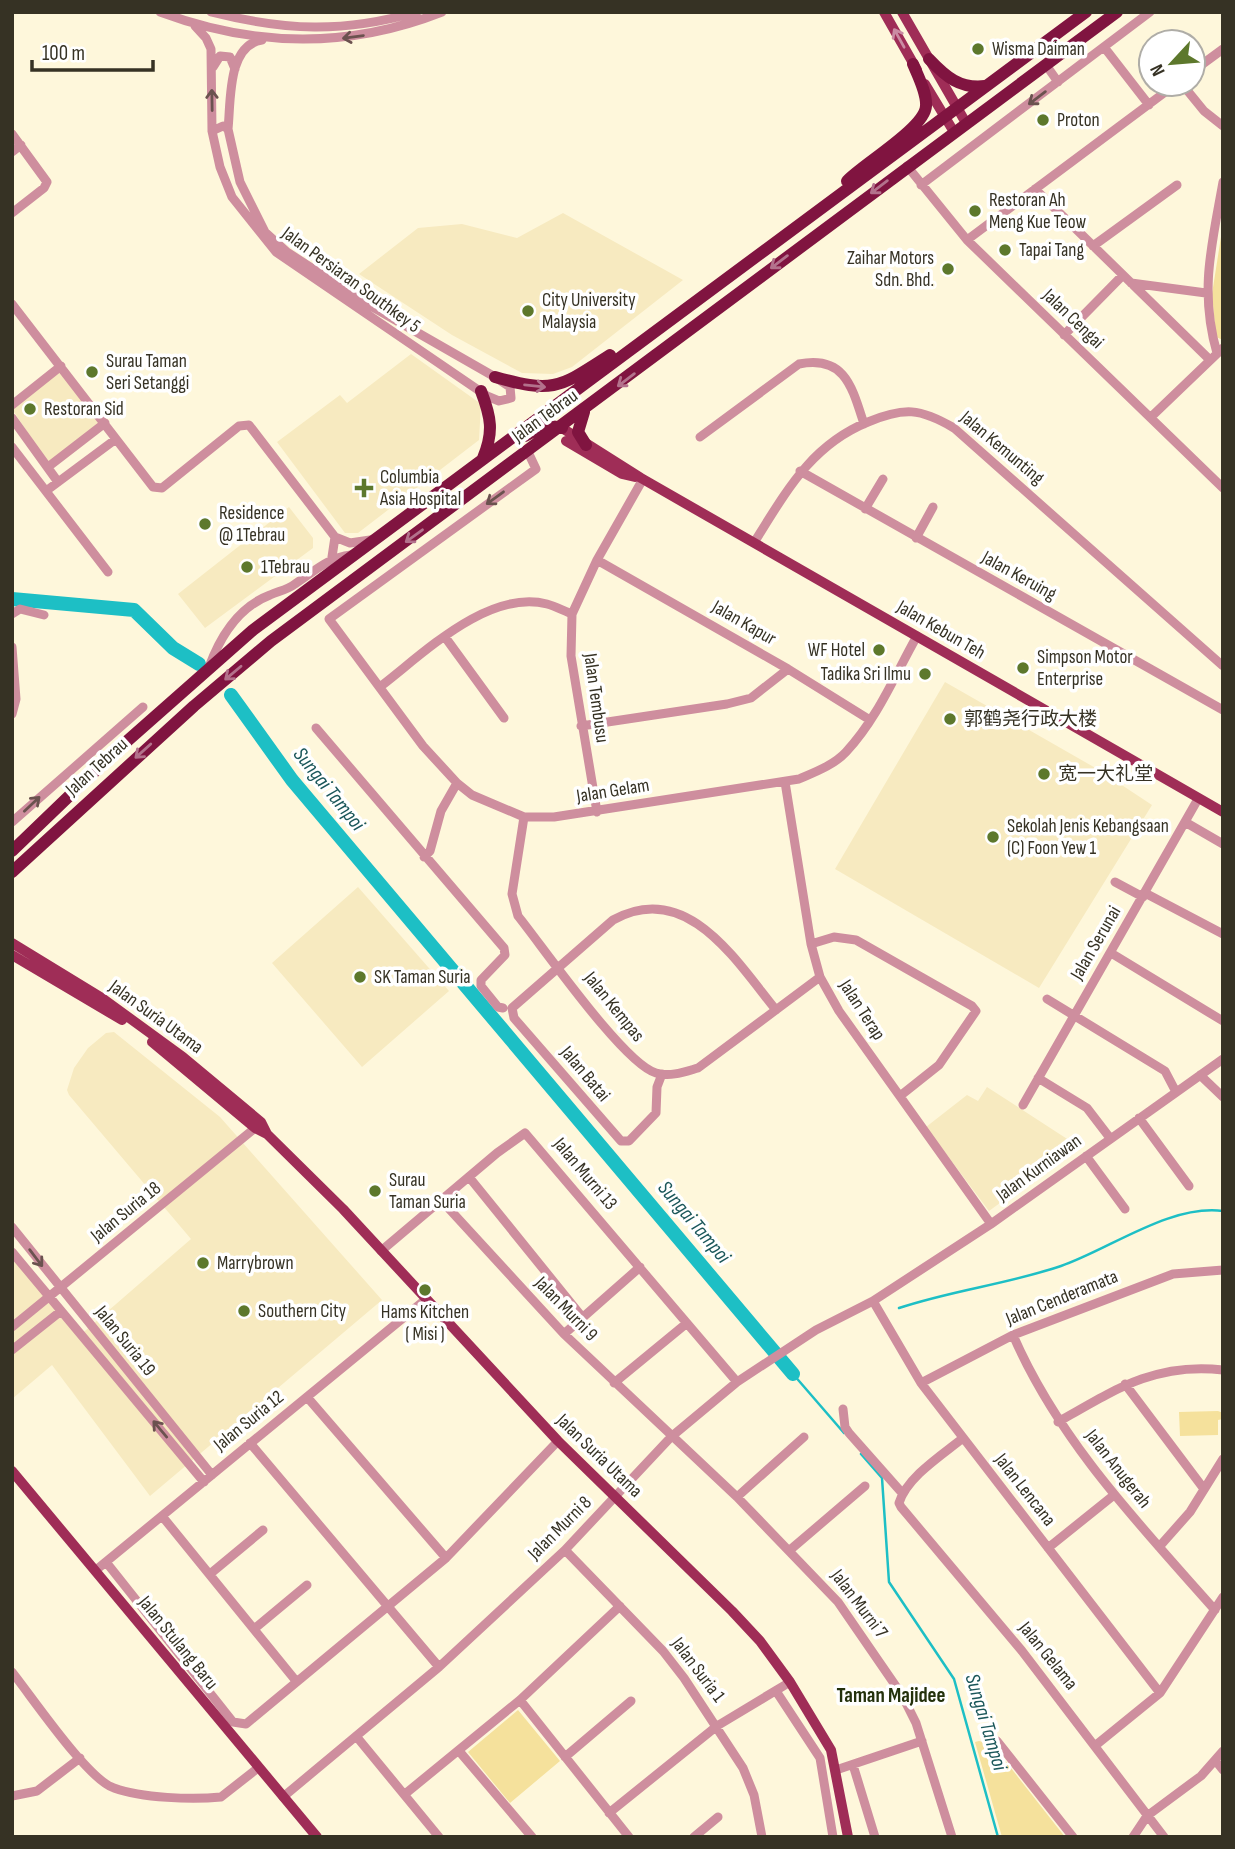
<svg xmlns="http://www.w3.org/2000/svg" width="1235" height="1849" font-family="'Sofia Sans Condensed','Noto Sans SC',sans-serif">
<style>
.built{fill:#f7eac0}
.green{fill:#f5e19c}
.lines{fill:none;stroke-linecap:round;stroke-linejoin:round}
.stream{stroke:#1dbfc5;stroke-width:2.5}
.river{stroke:#1dbfc5;stroke-width:14}
.minor{stroke:#ce8e9e;stroke-width:9}
.major{stroke:#9f2d57;stroke-width:10}
.highway{stroke:#801440;stroke-width:12}
.oneway{stroke:#6b524f}
.oneway2{stroke:#ca8ca3}
.oneway3{stroke:#b3728c}
.poi-dot{fill:#5d782c;stroke:#fff;stroke-width:2.5}
.labels{text-anchor:middle;dominant-baseline:central;stroke-width:7;stroke-linejoin:round;paint-order:stroke}
.poi-label{font-size:19px;fill:#363224;stroke:#fff;text-anchor:start}
.street-label{font-size:19px;fill:#363224;stroke:#fff}
.water-label{font-size:21px;font-style:italic;fill:#1b575a;stroke:#fff}
.neighbourhood-label{font-size:21px;font-weight:bold;fill:#24310c;stroke:#fff}
</style>
<rect width="100%" height="100%" fill="#fef7db"/>
<path class="built" d="M563,213L683,280L572,367L553,374L522,373L452,335L359,274L418,228L462,224L517,238Z
M411,354L481,404L479,440L358,533H345L277,442L340,395L347,403Z
M61,370L100,422L48,463L12,409Z
M289,507L313,538V548L205,628L178,594Z
M945,682L1099,770L1152,805L1039,988L835,869Z
M358,887L449,991L362,1067L272,963Z
M114,1032L220,1117L382,1300L150,1496L52,1365L12,1399V1258L78,1337L191,1239L69,1095L67,1090L74,1068L88,1048L106,1033Z
M987,1087L1078,1146L989,1211L926,1127L967,1095L978,1101Z"/>
<path class="green" d="M1223,224V340L1216,337L1212,294Z
M1218,1411L1223,1413V1419L1218,1420V1435L1180,1436L1179,1412Z
M518,1710L560,1761L510,1803L468,1752Z
M979,1741L992,1744L1065,1837H1002L975,1742Z"/>
<g class="lines">
<path class="stream" d="M899,1308C953,1290 1008,1284 1061,1266C1110,1249 1170,1204 1223,1211
M793,1374L844,1433
M861,1454L882,1478L889,1582L954,1679L998,1837"/>
<path class="river" d="M12,599L134,610L173,648L199,664
M231,695L292,780L793,1374"/>
<path class="minor" d="M160,12C254,47 348,49 442,12
M211,12C286,31 343,33 417,12
M195,26L206,38L211,49L212,131
M1104,47L1149,105
M1046,65L1058,82
M213,67L220,56L230,57L235,69
M1193,71L1223,49
M1182,84L1204,111L1223,126
M223,126L228,129L240,182L265,232L287,252L364,302L495,377L510,387L511,398L499,401L487,396L276,252L232,197L220,167L212,131Z
M228,129C231,102 227,45 262,40
M12,134L47,182L44,188L12,213
M12,152L21,145
M907,166L967,240L1223,488
M921,185L1150,12
M1035,189L1209,359
M967,240L1176,84
M1093,246L1177,185
M1131,283L1206,293
M12,304L153,487L162,488L239,426L249,425L335,537L350,543L370,540
M1064,335L1123,275
M1217,353C1199,291 1212,244 1223,182
M12,405L61,366
M1151,417L1223,348
M12,418L58,482
M700,437L799,364C845,355 852,387 864,424
M12,447L108,572
M528,452L536,469L329,619L423,746L457,783L472,795L524,817H554L799,779C815,772 834,765 846,752C877,719 895,675 917,636
M48,467L105,423
M800,471L1223,710
M46,491L116,439
M865,509L883,479
M916,538L933,507
M755,541C786,492 811,445 868,422C904,407 920,408 954,428L1223,666
M332,557L335,537
M597,560L788,669L870,720
M12,614L20,609L44,615
M445,637L504,718
M12,647L16,699L12,714
M209,667C220,637 238,607 270,595C279,591 287,590 295,584C315,571 327,558 351,555
M381,686C423,654 488,589 547,604C555,606 564,611 572,614
M581,726L727,704L751,698L788,669
M316,728L504,948L505,955L481,980V986L498,1007L503,1008
M785,782L811,944L820,977L839,1011L991,1224
M597,812L571,656L572,614L597,560L643,479
M524,817L512,894L518,916C543,947 624,1064 656,1073C671,1077 684,1072 698,1068L820,977
M12,822L143,707
M1185,822L1223,844
M424,857L430,851L441,811L457,783
M1115,882L1143,897
M1145,893L1223,934
M811,944L834,937L856,940L972,1006L976,1011L939,1065L900,1096
M1111,953L1223,1021
M1047,999L1165,1071L1176,1092
M662,1074L657,1087L656,1113L629,1141H621L514,1018L512,1008L613,920C687,879 736,961 776,1010
M1200,1075L1223,1097
M1038,1078L1087,1108L1110,1138
M1023,1105L1198,799
M1139,1118L1189,1186
M1086,1156L1125,1209
M469,1177L583,1318
M441,1200L564,1334L737,1497L838,1602L902,1695L916,1723L952,1837
M12,1227L212,1475
M381,1251L497,1153L525,1133L737,1382
M12,1252L204,1482
M873,1301L921,1383L1160,1693
M12,1327L260,1124
M564,1334L640,1267
M1013,1335C1059,1441 1139,1524 1215,1610
M12,1350L61,1311
M614,1383L687,1323
M921,1383L1013,1335L1152,1282L1173,1274L1223,1270
M1125,1384L1204,1489
M307,1397L446,1558
M843,1409L845,1427L849,1433L903,1494
M1058,1422C1114,1390 1156,1362 1223,1370
M963,1438C942,1455 907,1477 899,1503L901,1507L1022,1651L1164,1837
M250,1443L439,1667
M737,1497L804,1437
M162,1516L296,1681
M1159,1547L1190,1512L1223,1459
M1048,1548L1114,1495
M565,1550L663,1651L684,1678L743,1768L754,1795L762,1837
M790,1550L865,1486
M106,1562L233,1722L246,1724L446,1558L558,1441
M96,1570L425,1300
M210,1574L263,1530
M254,1629L307,1585
M12,1672C32,1697 88,1780 114,1788C142,1798 192,1800 221,1797L258,1768
M776,1691L820,1758L833,1837
M520,1700L629,1837
M356,1736L439,1837
M997,1741L1073,1837
M1096,1745L1160,1693L1223,1597
M459,1751L532,1837
M565,1757L631,1701
M1215,1760L1223,1770
M853,1765L875,1837
M836,1770L922,1741
M405,1794L520,1700L620,1606
M12,1796L37,1791L80,1758
M283,1797L439,1667L565,1550L671,1437L737,1382L816,1330L873,1301L991,1224L1223,1059
M609,1813L717,1726L790,1682
M694,1837L718,1817
M1133,1837L1147,1816L1201,1776L1223,1751"/>
<path class="major" d="M884,12L917,70
M902,12L966,123
M925,84L954,132
M562,428L641,478L1223,812
M566,441L622,474L635,477
M12,943L102,998L183,1057L261,1122L267,1134L343,1209L558,1441L732,1611L760,1641L790,1682L831,1750L848,1837
M12,955L122,1020
M152,1042L255,1128L267,1134
M12,1471L317,1837"/>
<path class="highway" d="M929,59C946,77 960,89 985,86
M847,181C863,164 925,128 926,106C927,93 918,76 913,64
M495,377C555,394 560,387 610,355
M481,391C491,417 494,432 483,458
M584,412L578,432L586,445
M525,436L545,425L562,428
M12,851L117,750L253,630L1086,12
M12,872L194,706L271,641L1117,12"/>
</g>
<defs><path id="oneway-shaft" d="M-6 0H5M1.5-3L5.5 0L1.5 3" fill="none" stroke-width="1.6" stroke-linecap="round" stroke-linejoin="round" transform="scale(1.75)"/></defs>
<g class="oneway">
<use href="#oneway-shaft" transform="translate(353 37) rotate(172)"/>
<use href="#oneway-shaft" transform="translate(1037 98) rotate(143)"/>
<use href="#oneway-shaft" transform="translate(212 100) rotate(-91)"/>
<use href="#oneway-shaft" transform="translate(495 498) rotate(144)"/>
<use href="#oneway-shaft" transform="translate(32 804) rotate(-43)"/>
<use href="#oneway-shaft" transform="translate(36 1258) rotate(53)"/>
<use href="#oneway-shaft" transform="translate(160 1429) rotate(-130)"/>
</g>
<use class="oneway2" href="#oneway-shaft" transform="translate(899 38) rotate(-119)"/>
<g class="oneway3">
<use href="#oneway-shaft" transform="translate(879 187) rotate(143)"/>
<use href="#oneway-shaft" transform="translate(779 262) rotate(143)"/>
<use href="#oneway-shaft" transform="translate(626 380) rotate(143)"/>
<use href="#oneway-shaft" transform="translate(535 386) rotate(6)"/>
<use href="#oneway-shaft" transform="translate(414 536) rotate(144)"/>
<use href="#oneway-shaft" transform="translate(233 673) rotate(140)"/>
<use href="#oneway-shaft" transform="translate(143 751) rotate(138)"/>
</g>
<g class="poi-dot">
<circle cx="978" cy="49" r="7"/>
<circle cx="1043" cy="120" r="7"/>
<circle cx="975" cy="211" r="7"/>
<circle cx="1005" cy="250" r="7"/>
<circle cx="948" cy="269" r="7"/>
<circle cx="528" cy="311" r="7"/>
<circle cx="92" cy="372" r="7"/>
<circle cx="30" cy="409" r="7"/>
<path d="M360.5 477.5h7v7h7v7h-7v7h-7v-7h-7v-7h7z"/>
<circle cx="205" cy="524" r="7"/>
<circle cx="247" cy="567" r="7"/>
<circle cx="879" cy="650" r="7"/>
<circle cx="1023" cy="668" r="7"/>
<circle cx="925" cy="674" r="7"/>
<circle cx="950" cy="719" r="7"/>
<circle cx="1044" cy="774" r="7"/>
<circle cx="993" cy="837" r="7"/>
<circle cx="360" cy="977" r="7"/>
<circle cx="375" cy="1191" r="7"/>
<circle cx="203" cy="1263" r="7"/>
<circle cx="425" cy="1290" r="7"/>
<circle cx="244" cy="1311" r="7"/>
</g>
<g class="labels">
<g class="poi-label">
<text x="992" y="49">Wisma Daiman</text>
<text x="1057" y="120">Proton</text>
<text x="989" y="200">Restoran Ah<tspan x="989" dy="22">Meng Kue Teow</tspan></text>
<text x="1019" y="250">Tapai Tang</text>
<text x="934" y="258" text-anchor="end">Zaihar Motors<tspan x="934" dy="22">Sdn. Bhd.</tspan></text>
<text x="542" y="300">City University<tspan x="542" dy="22">Malaysia</tspan></text>
<text x="106" y="361">Surau Taman<tspan x="106" dy="22">Seri Setanggi</tspan></text>
<text x="44" y="409">Restoran Sid</text>
<text x="380" y="477">Columbia<tspan x="380" dy="22">Asia Hospital</tspan></text>
<text x="219" y="513">Residence<tspan x="219" dy="22">@ 1Tebrau</tspan></text>
<text x="261" y="567">1Tebrau</text>
<text x="865" y="650" text-anchor="end">WF Hotel</text>
<text x="1037" y="657">Simpson Motor<tspan x="1037" dy="22">Enterprise</tspan></text>
<text x="911" y="674" text-anchor="end">Tadika Sri Ilmu</text>
<text x="964" y="719">郭鹤尧行政大楼</text>
<text x="1058" y="774">宽一大礼堂</text>
<text x="1007" y="826">Sekolah Jenis Kebangsaan<tspan x="1007" dy="22">(C) Foon Yew 1</tspan></text>
<text x="374" y="977">SK Taman Suria</text>
<text x="389" y="1180">Surau<tspan x="389" dy="22">Taman Suria</tspan></text>
<text x="217" y="1263">Marrybrown</text>
<text x="258" y="1311">Southern City</text>
<text x="425" y="1312" text-anchor="middle">Hams Kitchen<tspan x="425" dy="22">( Misi )</tspan></text>
</g>
<g class="street-label">
<text transform="translate(351 280) rotate(36)">Jalan Persiaran Southkey 5</text>
<text transform="translate(1073 319) rotate(44)">Jalan Cengai</text>
<text transform="translate(545 416) rotate(-36)">Jalan Tebrau</text>
<text transform="translate(1002 448) rotate(40)">Jalan Kemunting</text>
<text transform="translate(1019 576) rotate(29)">Jalan Keruing</text>
<text transform="translate(744 623) rotate(30)">Jalan Kapur</text>
<text transform="translate(941 630) rotate(30)">Jalan Kebun Teh</text>
<text transform="translate(596 698) rotate(82)">Jalan Tembusu</text>
<text transform="translate(97 767) rotate(-42)">Jalan Tebrau</text>
<text transform="translate(613 791) rotate(-9)">Jalan Gelam</text>
<text transform="translate(1096 943) rotate(-60)">Jalan Serunai</text>
<text transform="translate(614 1007) rotate(51)">Jalan Kempas</text>
<text transform="translate(862 1010) rotate(57)">Jalan Terap</text>
<text transform="translate(156 1017) rotate(36)">Jalan Suria Utama</text>
<text transform="translate(585 1074) rotate(50)">Jalan Batai</text>
<text transform="translate(1039 1168) rotate(-36)">Jalan Kurniawan</text>
<text transform="translate(585 1174) rotate(50)">Jalan Murni 13</text>
<text transform="translate(126 1212) rotate(-39)">Jalan Suria 18</text>
<text transform="translate(1062 1298) rotate(-22)">Jalan Cenderamata</text>
<text transform="translate(566 1309) rotate(46)">Jalan Murni 9</text>
<text transform="translate(125 1341) rotate(51)">Jalan Suria 19</text>
<text transform="translate(249 1421) rotate(-39)">Jalan Suria 12</text>
<text transform="translate(599 1456) rotate(44)">Jalan Suria Utama</text>
<text transform="translate(1118 1469) rotate(52)">Jalan Anugerah</text>
<text transform="translate(1025 1490) rotate(52)">Jalan Lencana</text>
<text transform="translate(560 1528) rotate(-45)">Jalan Murni 8</text>
<text transform="translate(859 1604) rotate(53)">Jalan Murni 7</text>
<text transform="translate(178 1643) rotate(51)">Jalan Stulang Baru</text>
<text transform="translate(1048 1656) rotate(51)">Jalan Gelama</text>
<text transform="translate(698 1670) rotate(53)">Jalan Suria 1</text>
</g>
<g class="water-label">
<text transform="translate(329 789) rotate(51)">Sungai Tampoi</text>
<text transform="translate(694 1222) rotate(50)">Sungai Tampoi</text>
<text transform="translate(986 1722) rotate(73)">Sungai Tampoi</text>
</g>
<g class="neighbourhood-label">
<text x="891" y="1695">Taman Majidee</text>
</g>
</g>
<rect width="1235" height="1849" fill="none" stroke="#363224" stroke-width="28"/>
<g transform="translate(1172 63) rotate(244)"><circle r="33" fill="#ffffff" stroke="#afada7" stroke-width="2"/>
<path d="M0-5L12 26L0 18L-12 26Z" fill="#5d782c"/>
<text y="-10" font-size="19" font-weight="bold" text-anchor="middle" fill="#363224">N</text>
</g>
<path d="M32 60v10h121v-10" fill="none" stroke="#363224" stroke-width="3.5"/>
<text x="42" y="60" font-size="21" fill="#363224" stroke="#ffffff" stroke-width="5" paint-order="stroke">100 m</text>
</svg>
